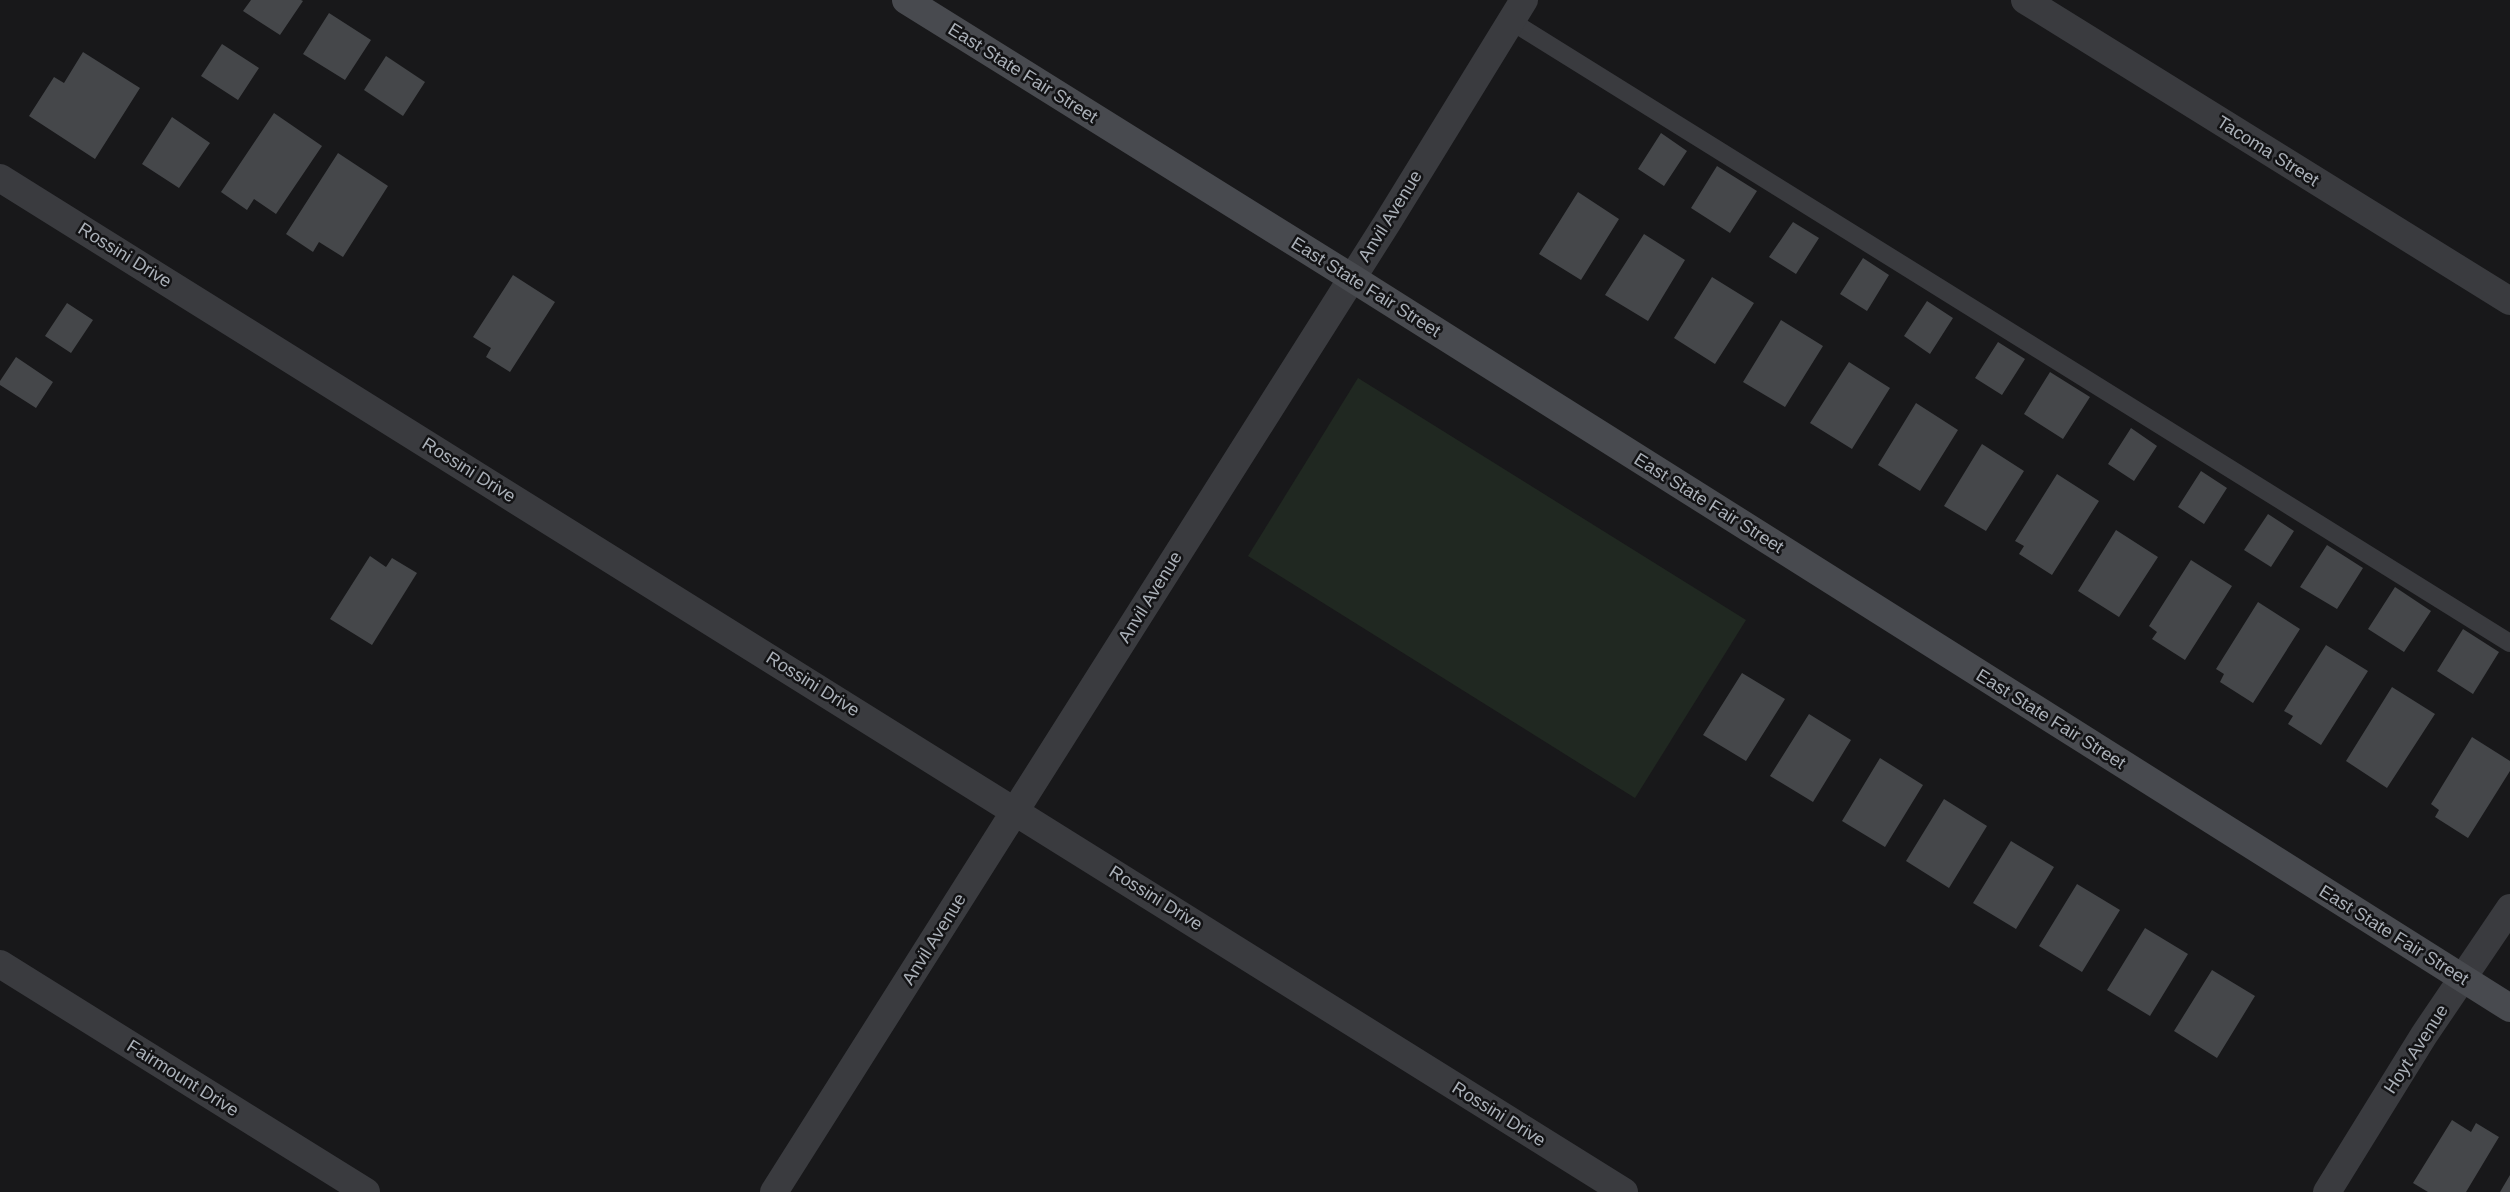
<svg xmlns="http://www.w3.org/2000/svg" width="2510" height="1192" font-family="Arial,sans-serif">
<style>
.green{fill:#202821}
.building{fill:#45474a}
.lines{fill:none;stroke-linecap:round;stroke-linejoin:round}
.lane{stroke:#3a3b3f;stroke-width:18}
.street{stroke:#3a3b3f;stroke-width:28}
.secondary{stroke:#484a4f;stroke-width:28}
.labels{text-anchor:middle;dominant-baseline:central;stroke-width:5;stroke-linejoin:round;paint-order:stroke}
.street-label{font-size:18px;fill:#abb1b9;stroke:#131315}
</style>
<rect width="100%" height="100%" fill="#18181a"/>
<path class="green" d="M1358,378L1746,620L1635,798L1248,556Z"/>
<path class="building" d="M251,0H301L303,1L280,35L243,11Z
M329,13L371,40L345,80L303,54Z
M222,44L259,68L238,100L201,76Z
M83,52L140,88L95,159L29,116L54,77L64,83Z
M386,56L425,82L403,116L364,90Z
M274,113L322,146L276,214L254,199L247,210L221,192Z
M172,117L210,143L179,188L142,164Z
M1661,133L1687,151L1664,186L1638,169Z
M338,153L388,186L343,257L319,242L313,252L286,234Z
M1717,166L1757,191L1730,233L1691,208Z
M1578,192L1619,219L1581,280L1539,254Z
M1793,222L1819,238L1796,274L1769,257Z
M1644,234L1685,260L1648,321L1605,295Z
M1863,258L1889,275L1867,311L1840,294Z
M513,275L555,302L510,372L486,357L491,348L473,337Z
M1712,277L1754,303L1715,364L1674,338Z
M1927,301L1953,318L1930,354L1904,336Z
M67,303L93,320L71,353L45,336Z
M1781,320L1823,346L1785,407L1743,382Z
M1998,342L2025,359L2002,395L1975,378Z
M16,357L53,382L36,408L0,385V381Z
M1849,362L1890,388L1852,449L1810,423Z
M2050,372L2090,397L2063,439L2024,414Z
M1916,403L1958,430L1920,491L1878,465Z
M2131,428L2157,446L2134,481L2108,464Z
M1982,444L2024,471L1986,531L1944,506Z
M2201,471L2227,488L2204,524L2178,507Z
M2057,474L2099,501L2052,575L2019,554L2024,546L2015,541Z
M2268,514L2294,531L2271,567L2244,550Z
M2116,530L2158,557L2119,617L2078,591Z
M2327,545L2363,568L2337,609L2300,587Z
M370,556L386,567L392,558L417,573L372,645L330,619Z
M2191,560L2232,586L2185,660L2152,639L2157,632L2149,626Z
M2395,587L2431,611L2404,652L2368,629Z
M2258,602L2300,629L2253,703L2220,682L2224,674L2216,669Z
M2463,629L2499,652L2473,694L2437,671Z
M2326,645L2368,671L2321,745L2288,724L2293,716L2284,711Z
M1742,673L1785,699L1746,761L1703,735Z
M2392,687L2435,714L2387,788L2346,761Z
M1809,714L1851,740L1813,802L1770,776Z
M2472,737L2510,761V771L2468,838L2435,817L2439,810L2431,804Z
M1880,758L1923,785L1885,847L1842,821Z
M1944,799L1987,826L1949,888L1906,861Z
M2011,841L2054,867L2016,929L1973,903Z
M2077,884L2120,910L2082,972L2039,946Z
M2145,928L2188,954L2150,1016L2107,990Z
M2212,970L2255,996L2217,1058L2174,1031Z
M2452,1120L2471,1132L2476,1123L2499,1137L2466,1192H2428L2413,1183Z
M2510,1175V1192H2500Z"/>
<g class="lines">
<path class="lane" d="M1511,21L2510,643"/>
<path class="street" d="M2025,0L2510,301
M0,178L1624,1192
M0,964L366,1192
M774,1192L1387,223L1524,0
M2327,1192L2424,1035L2510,908"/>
<path class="secondary" d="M906,0L1352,278L2510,1008"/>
</g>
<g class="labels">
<g class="street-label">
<text transform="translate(1023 73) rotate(32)">East State Fair Street</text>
<text transform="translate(2268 151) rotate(32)">Tacoma Street</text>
<text transform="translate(1390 216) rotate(-58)">Anvil Avenue</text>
<text transform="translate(125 255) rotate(32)">Rossini Drive</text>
<text transform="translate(1366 287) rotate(32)">East State Fair Street</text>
<text transform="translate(469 470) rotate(32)">Rossini Drive</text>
<text transform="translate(1709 503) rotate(32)">East State Fair Street</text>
<text transform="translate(1150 597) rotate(-58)">Anvil Avenue</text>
<text transform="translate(813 684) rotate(32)">Rossini Drive</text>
<text transform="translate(2051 719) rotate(32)">East State Fair Street</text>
<text transform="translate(1156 898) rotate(32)">Rossini Drive</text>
<text transform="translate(2394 935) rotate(32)">East State Fair Street</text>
<text transform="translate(934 939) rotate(-58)">Anvil Avenue</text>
<text transform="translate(2416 1049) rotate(-57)">Hoyt Avenue</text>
<text transform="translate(183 1078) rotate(32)">Fairmount Drive</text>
<text transform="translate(1499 1114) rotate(32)">Rossini Drive</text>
</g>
</g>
</svg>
